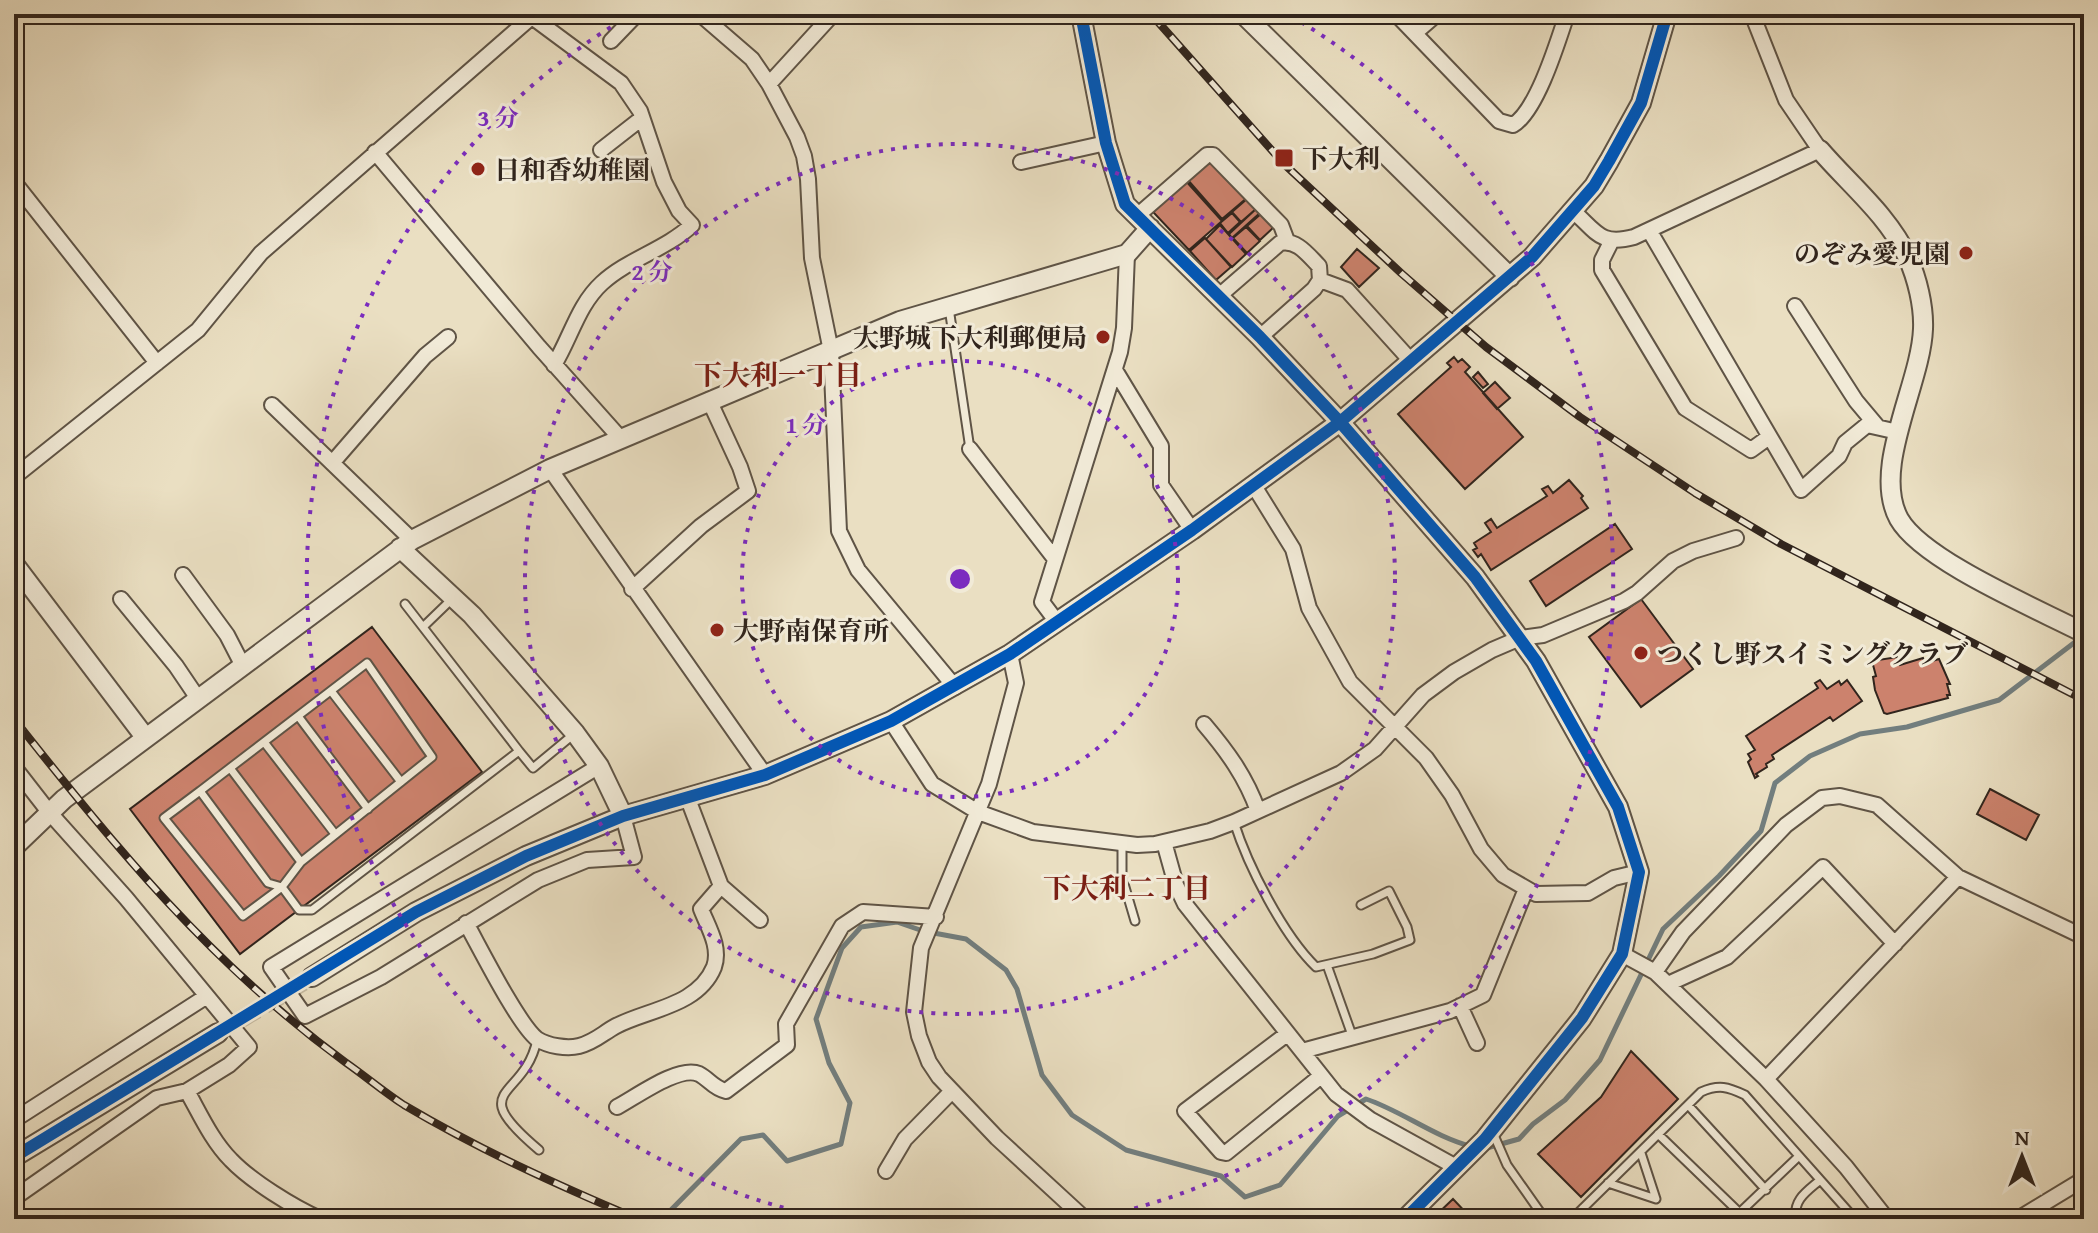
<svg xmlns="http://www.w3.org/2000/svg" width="2098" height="1233" font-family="'Gentium Book Plus','Noto Serif JP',serif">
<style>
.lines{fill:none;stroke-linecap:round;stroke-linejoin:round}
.stream{stroke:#727e7e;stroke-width:5}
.building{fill:#cc826d;stroke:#31251d;stroke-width:2}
.tertiary-tunnel{stroke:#c5baa1;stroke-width:18;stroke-dasharray:18 9;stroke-linecap:butt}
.service-casing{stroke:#5f5446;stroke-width:11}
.minor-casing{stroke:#5f5446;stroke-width:18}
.tertiary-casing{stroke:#5f5446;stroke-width:22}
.service{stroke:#f1ead7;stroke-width:7}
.minor{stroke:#f1ead7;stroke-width:14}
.tertiary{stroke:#f1ead7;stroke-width:18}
.rail-casing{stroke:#31251d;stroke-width:8}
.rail{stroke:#f1ead7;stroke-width:5;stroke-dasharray:15;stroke-linecap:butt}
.cycleway-casing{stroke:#f1ead7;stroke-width:17}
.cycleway{stroke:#0057b8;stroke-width:12}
.ring{fill:none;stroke:#7b2cbf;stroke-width:4;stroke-dasharray:4 8}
.poi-dot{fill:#8f2418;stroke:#f1ead7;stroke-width:3}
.labels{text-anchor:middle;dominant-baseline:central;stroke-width:6;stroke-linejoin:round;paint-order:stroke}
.poi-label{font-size:26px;font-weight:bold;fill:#31251d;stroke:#f1ead7;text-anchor:start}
.neighbourhood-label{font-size:28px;font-weight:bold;fill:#7a1f14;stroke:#f1ead7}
.centre{fill:#7b2cbf;stroke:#f1ead7;stroke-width:4}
.ring-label{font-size:24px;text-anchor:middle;font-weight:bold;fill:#7b2cbf;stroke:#f1ead7;stroke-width:6;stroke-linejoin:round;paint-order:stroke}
</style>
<rect width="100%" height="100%" fill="#eadfc2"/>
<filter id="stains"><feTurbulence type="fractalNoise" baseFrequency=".0025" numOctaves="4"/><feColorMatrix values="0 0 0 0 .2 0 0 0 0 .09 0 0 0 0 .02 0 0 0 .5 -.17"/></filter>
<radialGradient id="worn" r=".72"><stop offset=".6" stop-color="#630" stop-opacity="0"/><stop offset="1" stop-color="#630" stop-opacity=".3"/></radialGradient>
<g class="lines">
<path class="stream" d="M1483,1149L1519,1139L1533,1124L1565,1100L1600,1060L1663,929L1719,876L1761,831L1775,783L1810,756L1860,734L1907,727L1999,700L2083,636
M662,1219L741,1139L763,1135L787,1161L841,1144L850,1103L829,1063L816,1019L842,948L861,927L897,922L923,931L966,939L1006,970L1017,989L1042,1075L1072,1115L1126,1150L1221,1176L1245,1197L1280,1185L1338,1116L1366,1099C1404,1112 1432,1136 1473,1147"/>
</g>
<path class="building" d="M1204,163H1216L1248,197L1222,219L1187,179Z
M1185,180L1222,221L1189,250L1154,213L1155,203Z
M1248,198L1257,208L1241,222L1232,212Z
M1257,208L1261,212L1232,238L1229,234Z
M1232,213L1240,222L1228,233L1220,223Z
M1262,213L1275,226L1260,240L1247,226Z
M1220,225L1246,254L1232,267L1206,239Z
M1246,227L1260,241L1247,253L1233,238Z
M1205,238L1231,267L1216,280L1190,251Z
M1357,249L1379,268L1359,287L1341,267Z
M1454,357L1458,362L1462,359L1470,367L1465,372L1523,437L1465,489L1398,414L1451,367L1447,363Z
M1478,372L1488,384L1483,388L1473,377Z
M1495,382L1510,398L1497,409L1483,393Z
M1569,480L1583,496L1581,498L1588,508L1491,570L1481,554L1478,557L1473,550L1477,548L1474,543L1491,532L1485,523L1491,519L1497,528L1547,496L1542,489L1548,486L1553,493Z
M1615,524L1632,549L1546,606L1530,581Z
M1641,599L1693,669L1641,707L1589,637Z
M372,627L482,772L240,954L130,809Z
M1897,657L1900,665L1923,658L1925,663L1939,659L1950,684H1947L1950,695H1947L1948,698L1887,714L1884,713L1875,690L1873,677L1876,676L1872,661Z
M1820,680L1827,689L1839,681L1841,685L1847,680L1862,701L1833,721L1830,717L1772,755L1774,759L1766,764L1767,767L1756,774L1758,776L1755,778L1748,762L1751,759L1748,754L1755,750L1746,736L1818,688L1815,683Z
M1990,789L2039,815L2026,840L1977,814Z
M1631,1051L1678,1099L1581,1197L1538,1154L1601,1097Z
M1453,1199L1472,1219H1432Z"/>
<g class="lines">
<path class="tertiary-tunnel" d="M218,1033L312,977"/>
<g class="service-casing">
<path id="service" d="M949,308L970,449
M405,604L519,751
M423,627L453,598
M331,691L401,782
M298,716L368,809
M264,742L335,834
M230,768L200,791L268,883L282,887
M200,791L164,818L243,916L282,887
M1234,822C1248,866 1283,935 1316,967L1373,954L1410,940L1407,927L1389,891L1361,905
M1122,842V877L1135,921
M301,862L432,757L367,663L230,768L301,862L282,887L299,910H312L519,751L533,768L574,734
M1327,965L1353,1038
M537,1040C524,1101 463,1086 539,1150
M1688,1105L1766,1190
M1493,1133L1507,1165L1545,1219
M1658,1134L1746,1219
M1608,1183L1656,1199L1641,1153
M1583,1208L1594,1219
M1572,1219L1701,1092C1719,1084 1728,1087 1745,1095L1855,1219
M1733,1219L1798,1157
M1796,1219C1793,1200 1806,1192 1819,1181
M2065,1219L2084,1208"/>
</g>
<g class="minor-casing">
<path id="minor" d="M700,14L752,59L769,84L797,137L804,156L808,179L812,258L831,351L839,531L858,570L955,687
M1396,14L1499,121L1513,125C1537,111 1558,41 1567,14
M532,17L621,83L640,111L664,182L679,211L692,225C665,250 628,259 602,283C578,305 571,337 554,365
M1415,33L1437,14
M611,41L637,14
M769,84L833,14
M601,150L642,118
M375,152L539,347L621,439
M1021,162L1106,143
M14,182L157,363
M1573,211C1597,232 1600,246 1634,237L1820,150L1786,100L1752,14
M1137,216L1207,155H1213L1281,225L1287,241
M1649,230L1801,490L1839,456L1845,443L1867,425L1898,432
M1611,242L1602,260V270L1685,408L1751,450L1769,437
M1320,280L1347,290L1412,362
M1219,296L1280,243C1297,239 1308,255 1319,266L1320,280L1314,289L1260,337
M1795,306L1856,401L1877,426
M1115,370L1161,446V485L1192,530
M272,405L412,540
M970,449L1055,559
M333,462L425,356L448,337
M550,469L765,775
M14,477L198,330L261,253L535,14
M1254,486L1293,549L1309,608L1350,682L1426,758L1452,795L1481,849L1503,875L1536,894L1588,893L1614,878L1639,872
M183,575L227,635L243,666
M632,589L701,526L748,491L740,467L709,400
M121,599L176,666L199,700
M1057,622L1042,602L1120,352L1124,328L1127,254
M1010,654L1016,683L989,784L921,948L914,1012L919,1036L929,1062L939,1077L997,1138L1085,1219
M891,721L932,784L978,812L1033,832L1137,845L1155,844L1210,831L1234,822L1341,773L1375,749L1423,695L1454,672L1492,650L1520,638L1543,635L1624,601L1637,593L1673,561L1693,551L1736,538
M1204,724C1227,751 1246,777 1258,811
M599,766L271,967L305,1016L381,977L538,880L587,860L634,857L623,816
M14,767L49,812L126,898L249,1047L229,1065L187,1091L157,1098L14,1198
M688,799L721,886L760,920
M1164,842L1176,885L1185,904L1336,1094L1371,1120L1456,1167
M466,923C480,948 518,1024 537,1039C548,1046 567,1049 579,1046C595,1042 603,1033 616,1026C649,1009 698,1006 714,967C721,947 708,927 701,909L721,886
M1622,954L1655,972L1766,1079L1846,1167L1887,1219
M1655,972L1683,932L1786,825L1822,798L1840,796L1877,805L1958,877
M1668,984L1727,957L1823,867L1895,944
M1460,1006L1477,1043
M1287,1034L1185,1111L1221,1152L1226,1153L1321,1076
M1302,1051L1450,1011L1483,995L1526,889
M1766,1079L1958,877L2084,937
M187,1091C200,1114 212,1141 231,1160C251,1181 293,1207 320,1219
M617,1107C636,1097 679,1065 699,1074C709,1079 713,1088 726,1091L787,1045L786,1024L842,926L863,912L936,917
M14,1120L207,996
M886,1171L905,1139L952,1091
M2018,1219L2084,1179"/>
</g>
<g class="tertiary-casing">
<path id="tertiary" d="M1081,14L1106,143L1125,204L1260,337L1340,422L1475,577L1536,661L1618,807L1639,872L1622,954L1582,1018L1485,1139L1405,1219
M1243,14L1510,277
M1820,150C1850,185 1888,215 1908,258C1917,278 1924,306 1923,329C1921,384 1871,468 1899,519C1923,561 2038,609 2084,633
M400,548L472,615L575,733L599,766L623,816
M14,564L145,737
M14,847L64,799L412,540L550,469L900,321L1127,254L1150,228
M312,977L416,912L526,856L623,816L765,775L891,721L1010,654L1192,530L1340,422L1532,257L1594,186L1609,161L1641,103L1667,14
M14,1157L218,1033"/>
</g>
<use href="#service" class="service"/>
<use href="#minor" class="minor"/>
<use href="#tertiary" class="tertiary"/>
<g class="rail-casing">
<path id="rail" d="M1151,14L1284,164L1401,273L1486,347L1580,417L1695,493L1781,544L2084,700
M14,719C117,849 210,963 345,1062C365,1076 384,1092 404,1105C480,1150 557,1185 638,1219"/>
</g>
<use href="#rail" class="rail"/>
<g class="cycleway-casing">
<path id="cycleway" d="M1081,14L1106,143L1125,204L1260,337L1340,422L1475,577L1536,661L1618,807L1639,872L1622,954L1582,1018L1485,1139L1405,1219
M14,1157L416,912L526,856L623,816L765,775L891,721L1010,654L1192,530L1340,422L1532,257L1594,186L1609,161L1641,103L1667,14"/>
</g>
<use href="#cycleway" class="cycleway"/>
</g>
<g class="ring">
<circle cx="960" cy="579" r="218"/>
<circle cx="960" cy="579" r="435"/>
<path d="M830 1219A653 653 0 0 1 629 16M1291 16A653 653 0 0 1 1090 1219"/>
</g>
<g class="poi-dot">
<rect x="1274" y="148" width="20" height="20" rx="4"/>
<circle cx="478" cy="169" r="8"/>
<circle cx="1966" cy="253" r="8"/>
<circle cx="1103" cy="337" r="8"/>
<circle cx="717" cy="630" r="8"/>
<circle cx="1641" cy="653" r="8"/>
</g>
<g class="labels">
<g class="poi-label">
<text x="1302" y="158">下大利</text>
<text x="494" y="169">日和香幼稚園</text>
<text x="1950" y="253" text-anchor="end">のぞみ愛児園</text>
<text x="1087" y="337" text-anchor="end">大野城下大利郵便局</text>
<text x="733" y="630">大野南保育所</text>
<text x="1657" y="653">つくし野スイミングクラブ</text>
</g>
<g class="neighbourhood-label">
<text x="778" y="374">下大利一丁目</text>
<text x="1127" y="887">下大利二丁目</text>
</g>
</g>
<circle cx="960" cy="579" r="12" class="centre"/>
<g class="ring-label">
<text x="498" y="126">3 分</text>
<text x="652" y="280">2 分</text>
<text x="806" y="433">1 分</text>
</g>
<rect width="2098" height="1233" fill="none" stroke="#eadfc2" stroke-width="48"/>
<rect x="16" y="16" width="2066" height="1201" fill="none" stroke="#31251d" stroke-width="4"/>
<rect x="24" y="24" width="2050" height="1185" fill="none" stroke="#31251d" stroke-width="2"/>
<g transform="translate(2022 1157)" stroke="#f1ead7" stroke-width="6" paint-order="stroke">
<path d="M0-6L14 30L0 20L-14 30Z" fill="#31251d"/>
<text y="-12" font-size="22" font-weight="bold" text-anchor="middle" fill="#31251d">N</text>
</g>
<rect width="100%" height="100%" filter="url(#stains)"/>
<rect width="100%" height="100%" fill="url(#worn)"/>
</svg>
